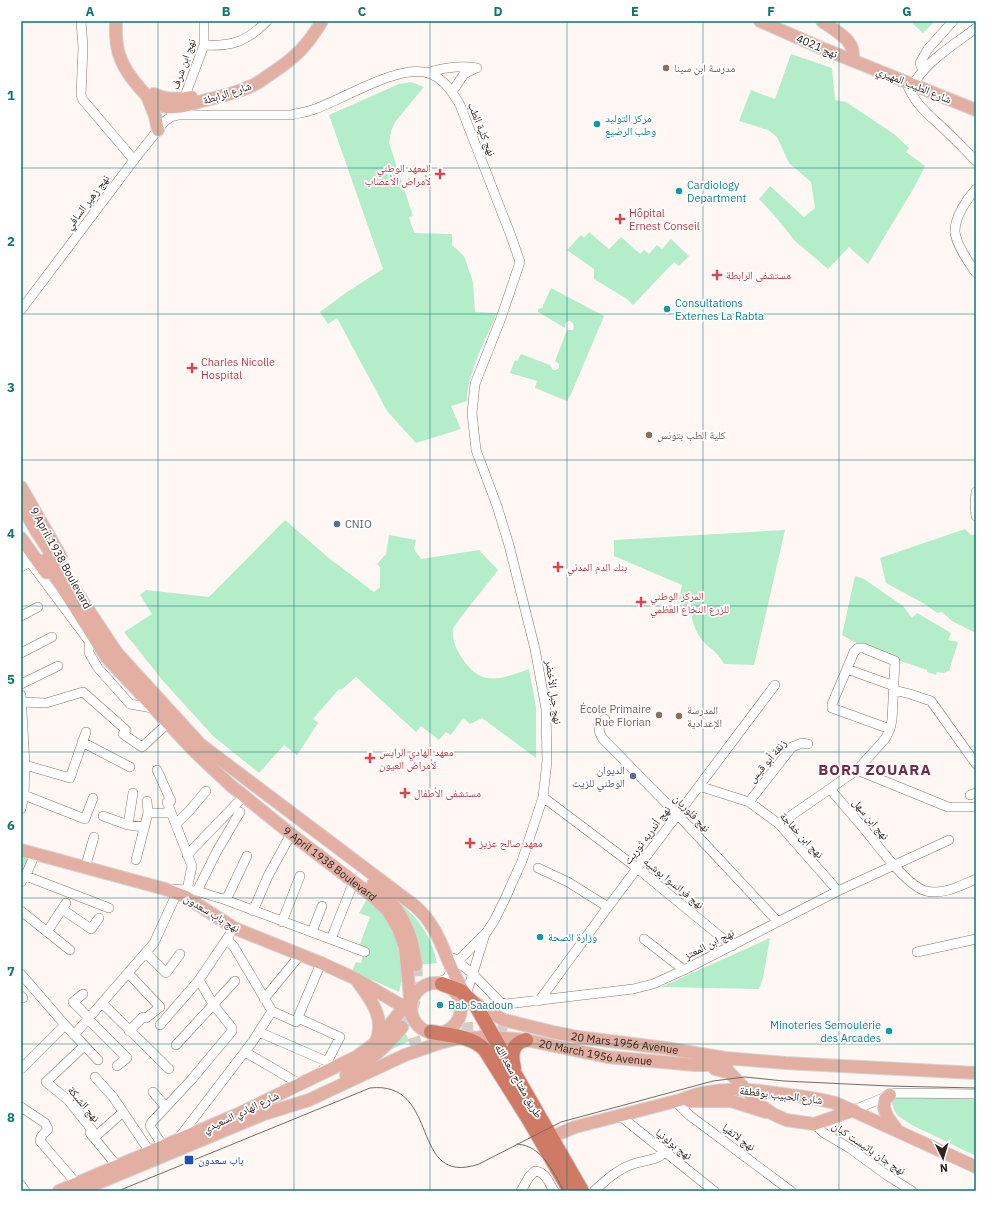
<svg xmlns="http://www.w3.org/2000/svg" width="997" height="1212" font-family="'IBM Plex Sans','Noto Naskh Arabic',sans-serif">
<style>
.green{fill:#b4edca}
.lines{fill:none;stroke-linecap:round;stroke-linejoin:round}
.major-tunnel{stroke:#d5cdc9;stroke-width:12;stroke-dasharray:12 6;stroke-linecap:butt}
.minor-casing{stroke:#917568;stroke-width:10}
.major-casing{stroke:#d5d3d2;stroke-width:14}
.highway-casing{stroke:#d5d3d2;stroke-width:16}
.minor{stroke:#fff;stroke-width:9}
.major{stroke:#e2afa2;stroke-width:12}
.highway{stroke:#ce7a64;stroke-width:14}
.tram{stroke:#756b66;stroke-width:1}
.grid{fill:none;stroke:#0f766e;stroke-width:1;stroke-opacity:0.55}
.education-dot{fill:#8d6e63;stroke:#fff;stroke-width:1.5}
.culture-dot{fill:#0f9aa8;stroke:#fff;stroke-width:1.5}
.health-dot{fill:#e0444e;stroke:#fff;stroke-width:1.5}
.service-dot{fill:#5c6f8a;stroke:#fff;stroke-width:1.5}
.transit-dot{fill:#1a4fb4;stroke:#fff;stroke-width:1.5}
.labels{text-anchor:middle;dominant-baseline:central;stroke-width:3.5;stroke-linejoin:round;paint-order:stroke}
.street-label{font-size:11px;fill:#2f241e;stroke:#fff}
.education-label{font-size:11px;fill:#785e54;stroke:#fff;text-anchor:start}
.culture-label{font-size:11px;fill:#0d838f;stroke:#fff;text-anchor:start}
.health-label{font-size:11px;fill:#be3a42;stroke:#fff;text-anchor:start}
.service-label{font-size:11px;fill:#4e5e75;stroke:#fff;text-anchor:start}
.transit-label{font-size:11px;fill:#164399;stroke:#fff;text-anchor:start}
.district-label{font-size:15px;font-weight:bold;letter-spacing:1px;fill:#712d47;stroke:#fff}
.neatline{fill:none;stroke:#0f766e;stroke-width:1.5}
.grid-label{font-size:13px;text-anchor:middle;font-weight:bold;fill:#0f766e}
</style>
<rect width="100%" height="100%" fill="#fef7f4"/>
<path class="green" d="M910,21H935L923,33Z
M791,54L832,68L835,100L846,102L894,134L909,148L906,152L925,166L915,186L868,264L849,247L828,269L795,241L774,215L759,199L770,186L804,217L815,208L811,182L789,163L777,137L768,130L739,121L751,90L775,99Z
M411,82L424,87L395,122L391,131L389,143L413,216L409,217L414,233L452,234V245L464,256L473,282L475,312L497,313C486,339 467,373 467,401L451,406L461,429L416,443L387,411L337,318L328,324L320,312L347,292L383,269L329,115L399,84Z
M589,232L609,249L621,237L640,254L644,250L649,254L657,245L662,249L671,239L689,256L679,266L674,262L633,305L627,299L594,279V269L567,250L581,235L584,238Z
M551,288L604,316L571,394L567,401L535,388L537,381L510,373L515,360L517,361L521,354L550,365L553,370H556L559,368V364L555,361L567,330H573L574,326L573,323L570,321L566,322L565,328L538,312V309L542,308Z
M285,520L330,559L374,592L380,587V567L377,564L386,554L389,535L416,540L414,549L421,559L479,550L498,570C492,579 454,624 453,629C452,641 456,649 462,658C481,688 501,679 529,669L536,707V758L482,718L470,724L463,718L451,735L446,732L439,740L421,726L416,732L356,677L341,690L339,689L313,719L318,723L297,755L284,745L259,773L213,736L164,682L124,632L152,614L140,595L146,590L209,597Z
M965,529L971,535L976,534V633L952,621L942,612L937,613L923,603L886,583L880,558Z
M785,530L754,665L724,664C719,654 712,650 705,643C695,633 692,621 690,607L678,603L682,585L614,556V540Z
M855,576L864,579L903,606L912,618L917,613L951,633L948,640L958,642L949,671L943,673L937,672L936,675L927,672V670C898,660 868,650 842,635Z
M21,853L34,857L21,880Z
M391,897C416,914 431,933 437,963L419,965Z
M367,899C372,904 377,908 381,912C398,933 406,966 399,992L352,971L356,962L361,963L363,955L357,952L370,917L359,913Z
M770,938L763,978L759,989L661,987Z
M405,1031L409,1041L386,1052Z
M895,1096H976V1156L912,1125L898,1116L894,1110L892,1102Z"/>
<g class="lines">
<path class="major-tunnel" d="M402,1027C416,1008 419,988 416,965
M410,1045C447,1032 466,1023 507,1030"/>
<g class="minor-casing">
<path id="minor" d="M81,21L83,47L81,95L83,100L134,160
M204,45C231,47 248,41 267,21
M923,69L921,66L920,63L928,49L953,21
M427,73C444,67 460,65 477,68
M916,80C931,58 955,44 976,28
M906,82C916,106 926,112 945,130C956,140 966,151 976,161
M452,92L464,74L476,68
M182,104L204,45V21
M976,189C967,199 955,216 955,231C955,243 969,263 976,273
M21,310L134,160L165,121L171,117L179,115H291C299,113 307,112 315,109C344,99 398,64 428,73C443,78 452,91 460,105L511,236L520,262L501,318L475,384L472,413L476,450L497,506L509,545L535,649L546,709L547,761L543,797L522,861L505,899L494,921L486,933L457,962L447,978L444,980L436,983
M976,492L975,504L976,516
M21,550L89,641V653L98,668L130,704L152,708
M21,567L30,562
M21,616L38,607
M21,653L52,637
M847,669L894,686
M21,684L58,666
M894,690L910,694L931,701L976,764
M21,695L25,765L24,795L21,809
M22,702L46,703L83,692L126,730L123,734L142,747L167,724
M605,719C597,726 598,731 603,739L677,814L778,922
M82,742L130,767
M25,765L70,778L86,732
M157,770L171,801L167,802L192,866L187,890
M857,770L948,807H976
M699,786L749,802L779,824L838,891
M830,789C842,803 854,817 866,831C879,847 907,886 926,891C944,895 960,886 976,879
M24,795L85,819L93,798
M970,795L976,793
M543,797L637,868L732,946
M749,802L792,747L802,743L808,744
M148,813H171
M103,816L128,825L144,827
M176,824L190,810L206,791
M779,824L857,770L885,739L890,729L892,720L895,661L863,648H858L854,652L832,704V708L890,729
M128,825L133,793
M187,855L244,796
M136,860L148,813L147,801
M85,868L94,837
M538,868L568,882L608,907
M26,876L109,908
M21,882L25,877L35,854
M173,889L197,891L226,900L365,952
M197,891L217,851L240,812
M226,900L247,856
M62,909L91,929L99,918
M21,911L70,950
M253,911L268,876L291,834
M282,922L300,876
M47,932L66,903
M312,932L322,906
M331,939L354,881
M644,939L684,970
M917,952L976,939
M146,953L166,973L180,954
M453,958L473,974L500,1002L507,1004L633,989L653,984L684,970L838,891L949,840
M128,973L160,1007L146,1018L143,1017L129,1031
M21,974L65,1025L98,1060
M83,994L73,1002L89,1018
M21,996L23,998
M264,999L300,955
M539,1001L608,907L775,685
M102,1003L169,1069
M272,1011L296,1022L321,963
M460,1015L485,934
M298,1018L340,1037L321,1074
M88,1019L127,1058L117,1066
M160,1025L199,980L230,934
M259,1032L328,1062
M74,1035L154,943L177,893
M176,1045L235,981
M84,1046L46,1082L68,1100L92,1130L90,1133L117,1166
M245,1052L300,1084
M21,1069L65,1025
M95,1077L113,1097L150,1152
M153,1092L165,1106
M675,1101L689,1115L791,1191
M21,1107L45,1123L48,1129L41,1137L40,1141L76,1183
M854,1110L895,1093L976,1094
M619,1115L714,1191
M814,1124L824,1133L851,1149L888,1176L912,1191
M94,1138L123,1112
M178,1139L253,1041L272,1011L234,947L227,939
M163,1146L150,1126L151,1123L192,1079L232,1031V1028L213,1004L199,980
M21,1185L25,1191
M521,1191L529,1177L535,1171C546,1172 549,1183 554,1191
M594,1191C606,1180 618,1169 633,1164C646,1159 655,1162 665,1152"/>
</g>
<g class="major-casing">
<g id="major">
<path d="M116,21C115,46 118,61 134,81C142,91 150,101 163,106C176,110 189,104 202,101C218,97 234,94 249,87C258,84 264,78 272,73C296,57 307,46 322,21"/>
<path d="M760,21L819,47L976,110"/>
<path d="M822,21C835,31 858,41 852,60"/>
<path d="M154,94C166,100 178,100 191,97"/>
<path d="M147,96L155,116L158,130"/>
<path d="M21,487L61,557"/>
<path d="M21,505L38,534L117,653L200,744L415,906C444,931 445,966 466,995"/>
<path d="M21,538L46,573"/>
<path id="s1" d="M45,560L107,658L194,751L229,784L291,834L371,895L388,911L398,928L405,947L411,1008"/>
<path d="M21,850L165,889L186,897L234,928L321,963L356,979L404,1007L412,1015"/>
<path d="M373,884C400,907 412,930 416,965"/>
<path d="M358,982C370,998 386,1019 376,1041"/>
<circle cx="436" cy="1008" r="25"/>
<path id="s2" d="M474,1002L486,1010L504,1020L553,1032L578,1037L665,1048L725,1058L785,1063L976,1073"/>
<path d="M715,1069L730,1073L760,1105L773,1114L786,1120L814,1124L854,1110"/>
<path d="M346,1075C368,1062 386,1048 402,1027"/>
<path d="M890,1095L885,1099C881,1112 890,1120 897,1130"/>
<path d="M689,1101H731L766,1112"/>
<path d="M550,1148L551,1140L556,1135L575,1127L680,1100C715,1085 753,1089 790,1095C806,1097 823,1099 838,1104L976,1167"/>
<path d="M59,1191L238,1114L356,1057L374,1044L409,1001"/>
<path id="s3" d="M79,1191L264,1114L309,1100L405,1055L440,1043L456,1039L484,1037L504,1038L526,1040L607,1057L695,1065H727"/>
</g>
</g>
<g class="highway-casing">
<path id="highway" d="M442,984L461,991L476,1006L582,1191
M431,1032C449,1035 472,1036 485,1050L529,1120L570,1191
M514,1068C511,1056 511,1043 526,1040"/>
</g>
<use href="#minor" class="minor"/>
<use href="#major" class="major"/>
<use href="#highway" class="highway"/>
<path class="tram" d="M517,1144C543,1146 552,1171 564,1191
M118,1191L370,1088C442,1080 408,1188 479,1164L561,1122L713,1081L745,1077L784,1081L889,1086L976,1088"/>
</g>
<path class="grid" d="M158,21V1191M294,21V1191M430,21V1191M567,21V1191M703,21V1191M839,21V1191M21,168H976M21,314H976M21,460H976M21,606H976M21,752H976M21,898H976M21,1044H976"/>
<g class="education-dot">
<circle cx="666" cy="68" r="4"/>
<circle cx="649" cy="435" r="4"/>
<circle cx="659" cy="715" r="4"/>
<circle cx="679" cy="716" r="4"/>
</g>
<g class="culture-dot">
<circle cx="597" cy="124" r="4"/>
<circle cx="679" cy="191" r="4"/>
<circle cx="667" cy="309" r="4"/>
<circle cx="540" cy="937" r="4"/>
<circle cx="440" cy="1005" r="4"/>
<circle cx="889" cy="1031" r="4"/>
</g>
<g class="health-dot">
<path d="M438 168h4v4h4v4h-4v4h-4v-4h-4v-4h4z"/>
<path d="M618 213h4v4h4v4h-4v4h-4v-4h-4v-4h4z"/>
<path d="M715 269h4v4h4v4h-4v4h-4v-4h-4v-4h4z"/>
<path d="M190 362h4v4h4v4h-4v4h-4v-4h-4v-4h4z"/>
<path d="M556 561h4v4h4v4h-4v4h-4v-4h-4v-4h4z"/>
<path d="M639 596h4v4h4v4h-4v4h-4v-4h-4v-4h4z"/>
<path d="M368 752h4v4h4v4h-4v4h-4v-4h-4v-4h4z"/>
<path d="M403 787h4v4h4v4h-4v4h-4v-4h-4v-4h4z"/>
<path d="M468 837h4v4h4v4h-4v4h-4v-4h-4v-4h4z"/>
</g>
<g class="service-dot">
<circle cx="337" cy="524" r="4"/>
<circle cx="633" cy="776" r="4"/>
</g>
<rect class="transit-dot" x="184" y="1155" width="10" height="10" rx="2"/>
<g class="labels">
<g class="street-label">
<text transform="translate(817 46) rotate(23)">نهج 4021</text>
<text transform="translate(183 64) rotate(-71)">نهج ابن شرف</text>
<text transform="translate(914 85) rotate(22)">شارع الطيب المهيري</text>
<text transform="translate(227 93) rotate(-18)">شارع الرابطة</text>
<text transform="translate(482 129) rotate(68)">نهج كلية الطب</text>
<text transform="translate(87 202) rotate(-53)">نهج زهير السافي</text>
<text transform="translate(61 558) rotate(61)">9 April 1938 Boulevard</text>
<text transform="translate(554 692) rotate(82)">نهج جبل الأخضر</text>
<text transform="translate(767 761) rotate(-50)">زنقة أبو قيس</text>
<text transform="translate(692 813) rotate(46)">نهج فلوريان</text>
<text transform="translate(871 819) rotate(50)">نهج ابن سهل</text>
<text transform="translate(647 835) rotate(-53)">نهج أندريه ثوريت</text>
<text transform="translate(802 835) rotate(47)">نهج ابن خفاجة</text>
<text stroke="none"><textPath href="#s1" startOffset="420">9 April 1938 Boulevard</textPath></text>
<text transform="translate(674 883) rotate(39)">نهج فرانسوا بوشيه</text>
<text transform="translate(212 913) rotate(31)">نهج باب سعدون</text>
<text transform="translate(709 944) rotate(-27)">نهج ابن المعتز</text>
<text stroke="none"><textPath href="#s2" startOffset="158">20 Mars 1956 Avenue</textPath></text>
<text stroke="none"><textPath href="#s3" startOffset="548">20 March 1956 Avenue</textPath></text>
<text transform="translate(519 1081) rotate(60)">طريق مفتاح سعد الله</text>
<text transform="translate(781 1095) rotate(7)">شارع الحبيب بوقطفة</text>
<text transform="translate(84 1104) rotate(50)">نهج الشبكة</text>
<text transform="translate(241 1112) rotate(-25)">شارع الهادي السعيدي</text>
<text transform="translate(739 1137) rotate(36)">نهج لاتفيا</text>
<text transform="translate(674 1144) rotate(38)">نهج بولونيا</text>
<text transform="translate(869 1148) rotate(34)">نهج جان باتيست كبان</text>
</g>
<g class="education-label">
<text x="674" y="68">مدرسة ابن سينا</text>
<text x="657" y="435">كلية الطب بتونس</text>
<text x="651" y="709" text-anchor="end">École Primaire<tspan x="651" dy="13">Rue Florian</tspan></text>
<text x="687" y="710">المدرسة<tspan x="687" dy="13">الإعدادية</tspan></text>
</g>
<g class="culture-label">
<text x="605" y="118">مركز التوليد<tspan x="605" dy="13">وطب الرضيع</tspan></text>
<text x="687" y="185">Cardiology<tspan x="687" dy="13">Department</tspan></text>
<text x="675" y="303">Consultations<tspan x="675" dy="13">Externes La Rabta</tspan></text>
<text x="548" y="937">وزارة الصحة</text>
<text x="448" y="1005">Bab Saadoun</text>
<text x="881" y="1025" text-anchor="end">Minoteries Semoulerie<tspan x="881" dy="13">des Arcades</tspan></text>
</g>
<g class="health-label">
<text x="431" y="168" text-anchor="end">المعهد الوطني<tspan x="431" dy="13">لأمراض الأعصاب</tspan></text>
<text x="629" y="213">Hôpital<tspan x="629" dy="13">Ernest Conseil</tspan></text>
<text x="726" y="275">مستشفى الرابطة</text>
<text x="201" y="362">Charles Nicolle<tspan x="201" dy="13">Hospital</tspan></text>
<text x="567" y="567">بنك الدم المدني</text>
<text x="650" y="596">المركز الوطني<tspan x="650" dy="13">للزرع النخاع العظمي</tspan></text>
<text x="379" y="752">معهد الهادي الرايس<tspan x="379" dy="13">لأمراض العيون</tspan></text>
<text x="414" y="793">مستشفى الأطفال</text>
<text x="479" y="843">معهد صالح عزيز</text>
</g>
<g class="service-label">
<text x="345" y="524">CNIO</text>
<text x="625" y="770" text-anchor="end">الديوان<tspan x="625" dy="13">الوطني للزيت</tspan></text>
</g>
<g class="transit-label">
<text x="198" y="1160">باب سعدون</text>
</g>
<g class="district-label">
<text x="875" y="769">BORJ ZOUARA</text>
</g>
</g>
<rect width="997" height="1212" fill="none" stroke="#ffffff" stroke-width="44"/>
<g transform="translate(943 1158) rotate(175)" stroke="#ffffff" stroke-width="3" paint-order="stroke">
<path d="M0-3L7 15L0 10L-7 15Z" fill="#2f241e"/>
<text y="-6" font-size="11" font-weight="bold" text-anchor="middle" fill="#2f241e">N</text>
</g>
<rect x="22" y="22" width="953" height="1168" class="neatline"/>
<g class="grid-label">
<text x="90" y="16">A</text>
<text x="226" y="16">B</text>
<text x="362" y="16">C</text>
<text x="498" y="16">D</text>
<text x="635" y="16">E</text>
<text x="771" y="16">F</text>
<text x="907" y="16">G</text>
<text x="11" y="100">1</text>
<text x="11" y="246">2</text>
<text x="11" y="392">3</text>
<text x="11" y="538">4</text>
<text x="11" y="684">5</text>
<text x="11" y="830">6</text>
<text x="11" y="976">7</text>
<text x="11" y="1122">8</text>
</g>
</svg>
